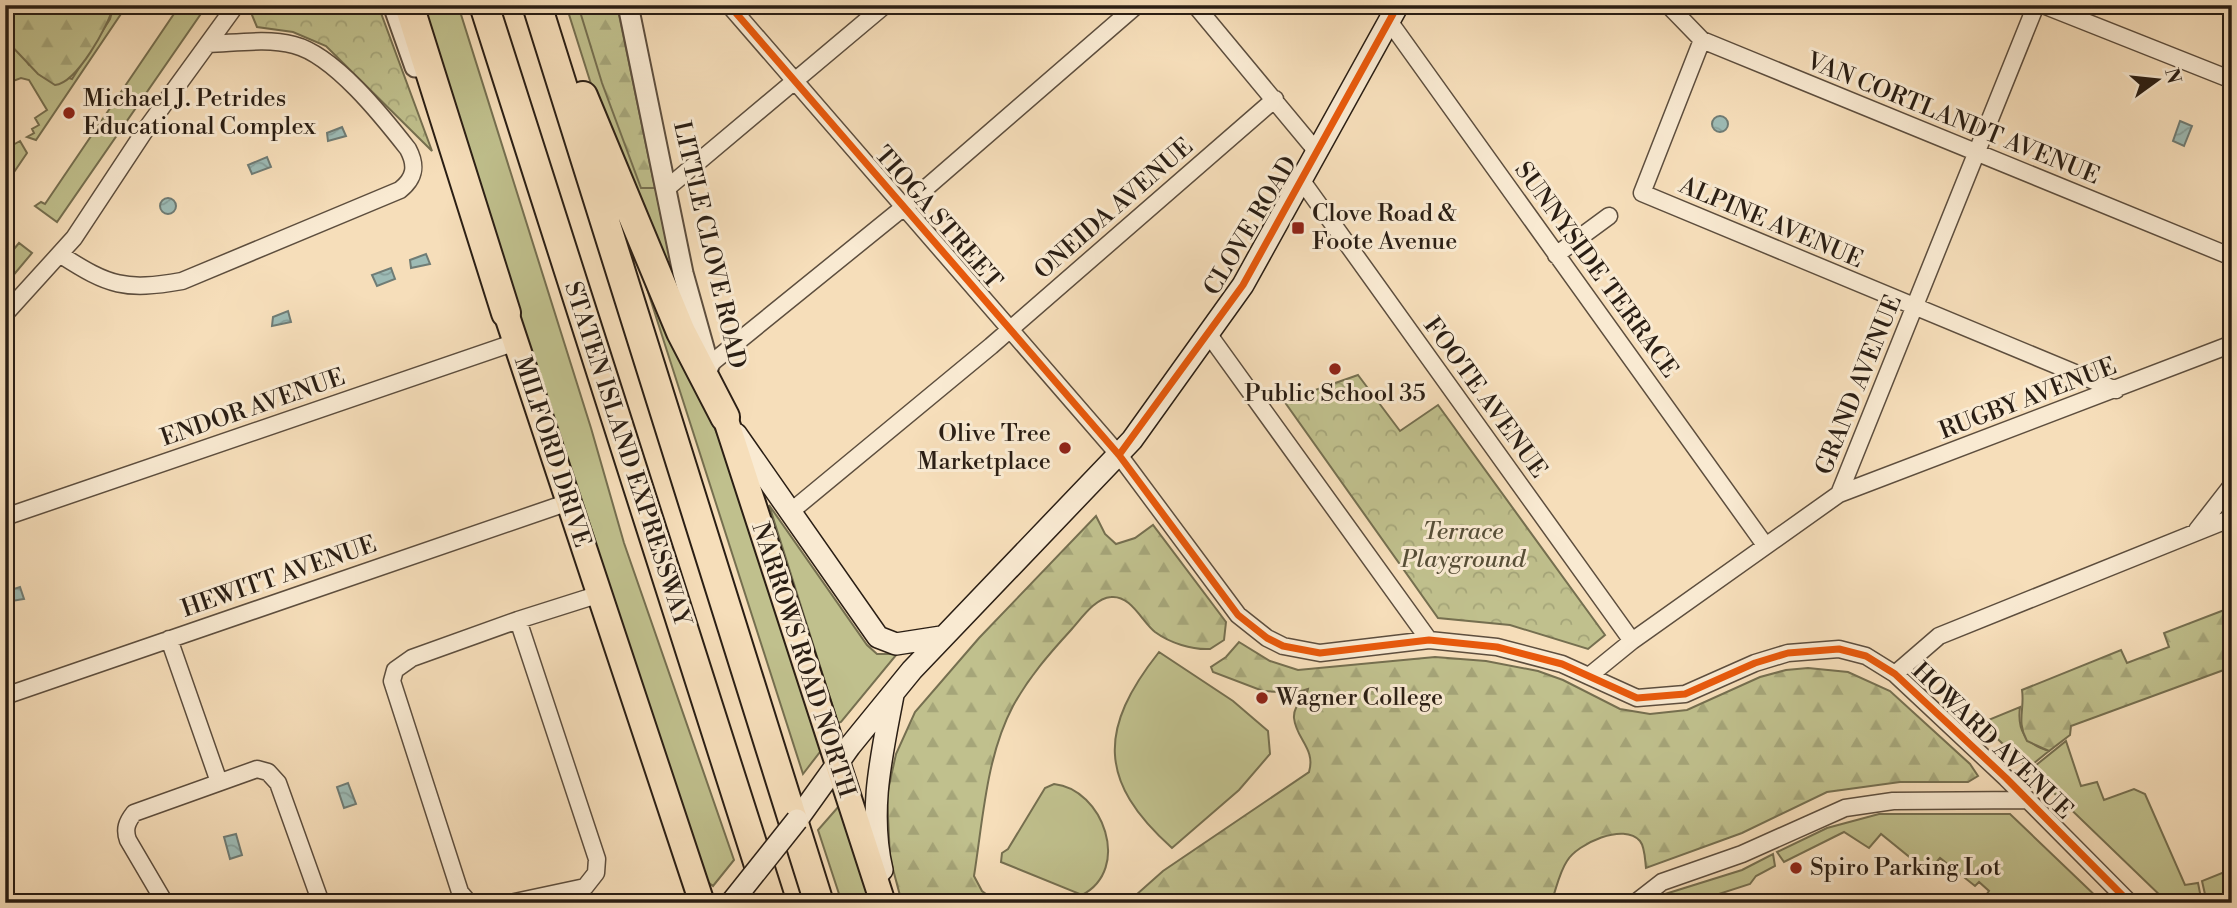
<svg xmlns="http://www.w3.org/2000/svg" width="2237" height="908" font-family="'Libre Bodoni',serif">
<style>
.green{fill:#c0c08d;stroke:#756f50;stroke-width:2}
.forest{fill:url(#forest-firs);stroke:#756f50;stroke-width:2}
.park{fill:url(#park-crowns);stroke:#756f50;stroke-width:2}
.water{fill:url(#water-waves);stroke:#6f7c75;stroke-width:2}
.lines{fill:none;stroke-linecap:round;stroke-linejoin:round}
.minor-casing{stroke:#5d4e3e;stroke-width:19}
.tertiary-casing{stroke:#5d4e3e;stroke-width:23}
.secondary-casing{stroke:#2a1e14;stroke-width:24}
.primary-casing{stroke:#2a1e14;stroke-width:28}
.motorway-casing{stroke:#2a1e14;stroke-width:32}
.minor{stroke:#f9ead2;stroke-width:16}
.tertiary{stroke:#f9ead2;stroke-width:19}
.secondary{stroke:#f9ead2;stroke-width:21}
.primary{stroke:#f6deba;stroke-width:24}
.motorway{stroke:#f6deba;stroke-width:28}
.secondary-bridge-casing{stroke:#2a1e14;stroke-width:24;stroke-linecap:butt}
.secondary-bridge{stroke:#f9ead2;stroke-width:21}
.cycleway-casing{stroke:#f9ead2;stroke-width:11}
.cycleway{stroke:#e8590c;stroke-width:7}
.poi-dot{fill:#8f2418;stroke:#f9ead2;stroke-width:2.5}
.labels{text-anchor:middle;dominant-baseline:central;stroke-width:6;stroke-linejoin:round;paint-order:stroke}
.poi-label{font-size:24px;fill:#2a1e14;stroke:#f9ead2;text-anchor:start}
.street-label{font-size:24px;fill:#2a1e14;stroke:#f9ead2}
.park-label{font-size:24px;font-style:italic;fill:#574f38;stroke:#f9ead2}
</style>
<defs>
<pattern id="forest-firs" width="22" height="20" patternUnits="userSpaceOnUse" patternTransform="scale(1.75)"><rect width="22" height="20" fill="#c0c08d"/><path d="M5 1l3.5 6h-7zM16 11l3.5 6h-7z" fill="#a5a579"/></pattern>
<pattern id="park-crowns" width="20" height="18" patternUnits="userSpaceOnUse" patternTransform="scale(1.75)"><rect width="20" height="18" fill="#c0c08d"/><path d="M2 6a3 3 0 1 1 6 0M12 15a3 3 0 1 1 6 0" fill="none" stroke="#a5a579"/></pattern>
<pattern id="water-waves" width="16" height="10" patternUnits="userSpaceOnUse" patternTransform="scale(1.75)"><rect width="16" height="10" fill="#9dbbb5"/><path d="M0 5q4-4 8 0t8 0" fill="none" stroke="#87a09b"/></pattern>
</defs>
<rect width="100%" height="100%" fill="#f6deba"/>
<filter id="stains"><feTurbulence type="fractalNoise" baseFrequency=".00286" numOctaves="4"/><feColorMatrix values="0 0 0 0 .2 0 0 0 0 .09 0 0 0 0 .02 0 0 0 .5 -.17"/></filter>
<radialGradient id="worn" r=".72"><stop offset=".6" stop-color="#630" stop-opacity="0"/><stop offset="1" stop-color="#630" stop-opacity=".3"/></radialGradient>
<path class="green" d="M114,5H127L36,140L27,137L34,133L32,129L39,125L35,118L47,110L29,80L21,78L13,81L5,68V39L21,53L29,65L72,79L110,19Z
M180,5H207L57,222L35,206L41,202L45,204Z
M421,5H458L591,428L624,543L734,860L713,886L704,879L457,128Z
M566,5H617L672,268L667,269L603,122Z
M20,141L27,153L8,181L5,178V145L9,143L11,146Z
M5,242L14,249L19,243L32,253L6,284Z
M646,265L729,462L823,748L803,774L640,267Z
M769,505L867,645L877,654H897L841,722L838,723Z
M1159,652L1233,701L1268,731L1270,754L1239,790L1172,848C1097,781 1099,728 1159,652Z
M2020,707C2017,730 2025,744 2049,751L2028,768L1981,723Z
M2066,741L2081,786L2097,782L2104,800L2134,789L2145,794L2185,885L2198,883L2202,903H2168L2030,770Z
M1054,784C1103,789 1132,869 1082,895L1001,862L1002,853L1008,849L1045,788Z
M839,806L872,903H842L818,830Z
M1879,814H2010L2103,903H1980L1989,891L1979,882L1975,886L1940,858L1928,872L1881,834L1869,848L1844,832L1784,862L1777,852L1827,828Z
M1773,854L1775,866L1756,876L1750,884L1691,903H1650L1662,895L1742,870Z
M2232,869V903H2207L2202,881Z"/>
<path class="forest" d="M5,5H114C108,26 77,83 55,85L38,74L5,39Z
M578,5H617L655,188H641L602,83Z
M1096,516L1105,534L1116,544L1135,538L1153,525L1226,622L1224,640L1210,649C1192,650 1170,643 1155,632C1142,622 1131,595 1111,597C1095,598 1081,619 1071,630C1049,654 1029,677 1013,706C986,757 983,820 974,876L982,891L998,903H902L890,858L887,795L896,754L915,712L979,638Z
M2232,607V667L2071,726L2070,735L2049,751L2027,741C2016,721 2025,709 2022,690L2121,650L2127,663L2169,647L2164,633Z
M1239,642L1270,661L1298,670L1435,657L1486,661L1538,671L1563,680L1620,709L1650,714L1687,710L1760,677L1786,670L1808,668L1848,672L1890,691L1970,764L1978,776L1968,782H1900L1827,792L1742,833L1646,868C1645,860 1645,847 1640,841C1624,822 1577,844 1567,861C1559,873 1556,890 1551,903H1127L1163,871L1309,772C1316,749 1296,739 1294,718C1293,704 1306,700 1308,689L1295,693L1263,691L1213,672L1211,667L1226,657Z"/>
<path class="park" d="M258,5H378L432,151L326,46L293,32L257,27L252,15Z
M1358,375L1400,431L1438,405L1605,635L1588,649L1510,625L1438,618L1284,401Z"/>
<path class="water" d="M1712 124a8 8 0 1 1 16 0a8 8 0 1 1-16 0Z
M2180,121L2192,126L2184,146L2173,141Z
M342,127L346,136L328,141L327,133Z
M267,157L271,167L252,174L248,165Z
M160 206a8 8 0 1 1 16 0a8 8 0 1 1-16 0Z
M426,254L430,264L411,268L410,260Z
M391,268L395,279L377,286L372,275Z
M288,311L291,322L272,326L273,317Z
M20,587L24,599L5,602V592Z
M348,783L356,804L344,808L337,787Z
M236,834L242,855L230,859L224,837Z"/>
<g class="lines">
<g class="minor-casing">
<path id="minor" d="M729,5L1119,455L1238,615L1267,638L1283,646L1320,653L1429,640L1497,647L1562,664L1637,698L1685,694L1755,663L1788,653L1839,649L1866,656L1895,674L2006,778L2130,903
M1195,5L1318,153
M1668,5L1702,40L2232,257
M2043,5L2232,80
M1389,21L1765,545
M1702,40L1642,193L2116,390
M1302,181L1632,641
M666,189L885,5
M61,255C109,286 125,291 182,281L400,190C415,178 417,166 408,149C383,117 334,55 294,45C267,38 236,43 208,44
M1556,255L1609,216
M5,314L74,238L146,129L236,5
M1207,332L1429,640
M709,365L904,207L1137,5
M1839,494L2036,5
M789,513L991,346L1275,99
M5,517L516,342
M2197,530L2232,485
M518,620L600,594
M169,639L219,782
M1895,674L1939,636L2232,518
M1589,676L1632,641L1839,494L2232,344
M5,696L569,502
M165,903L128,840C124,829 127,822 134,813L257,769L268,772L278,783L321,903
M469,903L460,892L392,681L395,670L412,658L518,620L597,859L596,873L585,887L510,903
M1635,903L1662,882L1742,854L1845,808L1893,801L2027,800"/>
</g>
<g class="tertiary-casing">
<path id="tertiary" d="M393,5L415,67
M628,5L683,273L709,366"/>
</g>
<g class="secondary-casing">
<path id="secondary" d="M736,434L878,637L896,644L941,637
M797,820L850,746L912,670L1132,440L1243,285L1398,5
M882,870C868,810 882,754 893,695"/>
</g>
<g class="primary-casing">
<path id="primary" d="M506,313L702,903
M725,417L883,903"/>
</g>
<g class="motorway-casing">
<path id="motorway" d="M409,5L506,313
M484,5L771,903
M537,5L819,903
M583,96L681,332L725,417"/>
</g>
<use href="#minor" class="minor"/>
<use href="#tertiary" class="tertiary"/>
<use href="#secondary" class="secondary"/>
<use href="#primary" class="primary"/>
<use href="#motorway" class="motorway"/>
<g class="secondary-bridge-casing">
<path id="secondary-bridge" d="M731,903L797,820"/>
</g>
<use href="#secondary-bridge" class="secondary-bridge"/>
<g class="cycleway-casing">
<path id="cycleway" d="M729,5L1119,455L1238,615L1267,638L1283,646L1320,653L1429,640L1497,647L1562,664L1637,698L1685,694L1755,663L1788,653L1839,649L1866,656L1895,674L2006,778L2130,903
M1119,455L1243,285L1398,5"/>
</g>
<use href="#cycleway" class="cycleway"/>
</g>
<g class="poi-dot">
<circle cx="69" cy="113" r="7"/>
<rect x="1291" y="221" width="14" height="14" rx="3.5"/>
<circle cx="1335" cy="369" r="7"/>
<circle cx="1065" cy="448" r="7"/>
<circle cx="1262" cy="698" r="7"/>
<circle cx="1796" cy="868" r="7"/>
</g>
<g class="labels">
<g class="poi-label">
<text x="83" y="99">Michael J. Petrides<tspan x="83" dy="28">Educational Complex</tspan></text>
<text x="1312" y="214">Clove Road &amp;<tspan x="1312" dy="28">Foote Avenue</tspan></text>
<text x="1335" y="394" text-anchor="middle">Public School 35</text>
<text x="1051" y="434" text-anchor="end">Olive Tree<tspan x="1051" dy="28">Marketplace</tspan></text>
<text x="1276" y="698">Wagner College</text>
<text x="1810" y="868">Spiro Parking Lot</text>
</g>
<g class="street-label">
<text transform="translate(1953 119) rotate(22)">VAN CORTLANDT AVENUE</text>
<text transform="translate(1114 209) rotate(-41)">ONEIDA AVENUE</text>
<text transform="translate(938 218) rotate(49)">TIOGA STREET</text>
<text transform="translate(1771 223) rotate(23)">ALPINE AVENUE</text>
<text transform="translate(1251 226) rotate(-59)">CLOVE ROAD</text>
<text transform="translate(709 245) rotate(77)">LITTLE CLOVE ROAD</text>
<text transform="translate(1596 270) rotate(54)">SUNNYSIDE TERRACE</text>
<text transform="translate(1859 385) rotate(-68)">GRAND AVENUE</text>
<text transform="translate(1485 398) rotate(54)">FOOTE AVENUE</text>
<text transform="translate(2028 399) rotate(-21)">RUGBY AVENUE</text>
<text transform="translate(253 408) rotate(-19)">ENDOR AVENUE</text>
<text transform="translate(552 452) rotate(72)">MILFORD DRIVE</text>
<text transform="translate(627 454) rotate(72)">STATEN ISLAND EXPRESSWAY</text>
<text transform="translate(279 577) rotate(-19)">HEWITT AVENUE</text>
<text transform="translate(803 660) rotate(72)">NARROWS ROAD NORTH</text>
<text transform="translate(1992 741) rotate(44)">HOWARD AVENUE</text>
</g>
<g class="park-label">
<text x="1463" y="532">Terrace<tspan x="1463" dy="28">Playground</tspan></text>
</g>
</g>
<rect width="2237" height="908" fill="none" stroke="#f6deba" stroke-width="28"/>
<rect x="7" y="7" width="2223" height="894" fill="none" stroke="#2a1e14" stroke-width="3.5"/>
<rect x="14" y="14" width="2209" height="880" fill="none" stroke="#2a1e14" stroke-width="2"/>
<g transform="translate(2157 80) rotate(75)" stroke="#f9ead2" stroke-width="5" paint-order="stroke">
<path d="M0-5L12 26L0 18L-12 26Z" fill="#2a1e14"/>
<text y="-10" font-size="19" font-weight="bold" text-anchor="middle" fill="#2a1e14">N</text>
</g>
<rect width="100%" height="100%" filter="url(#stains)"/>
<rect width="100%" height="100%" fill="url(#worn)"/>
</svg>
